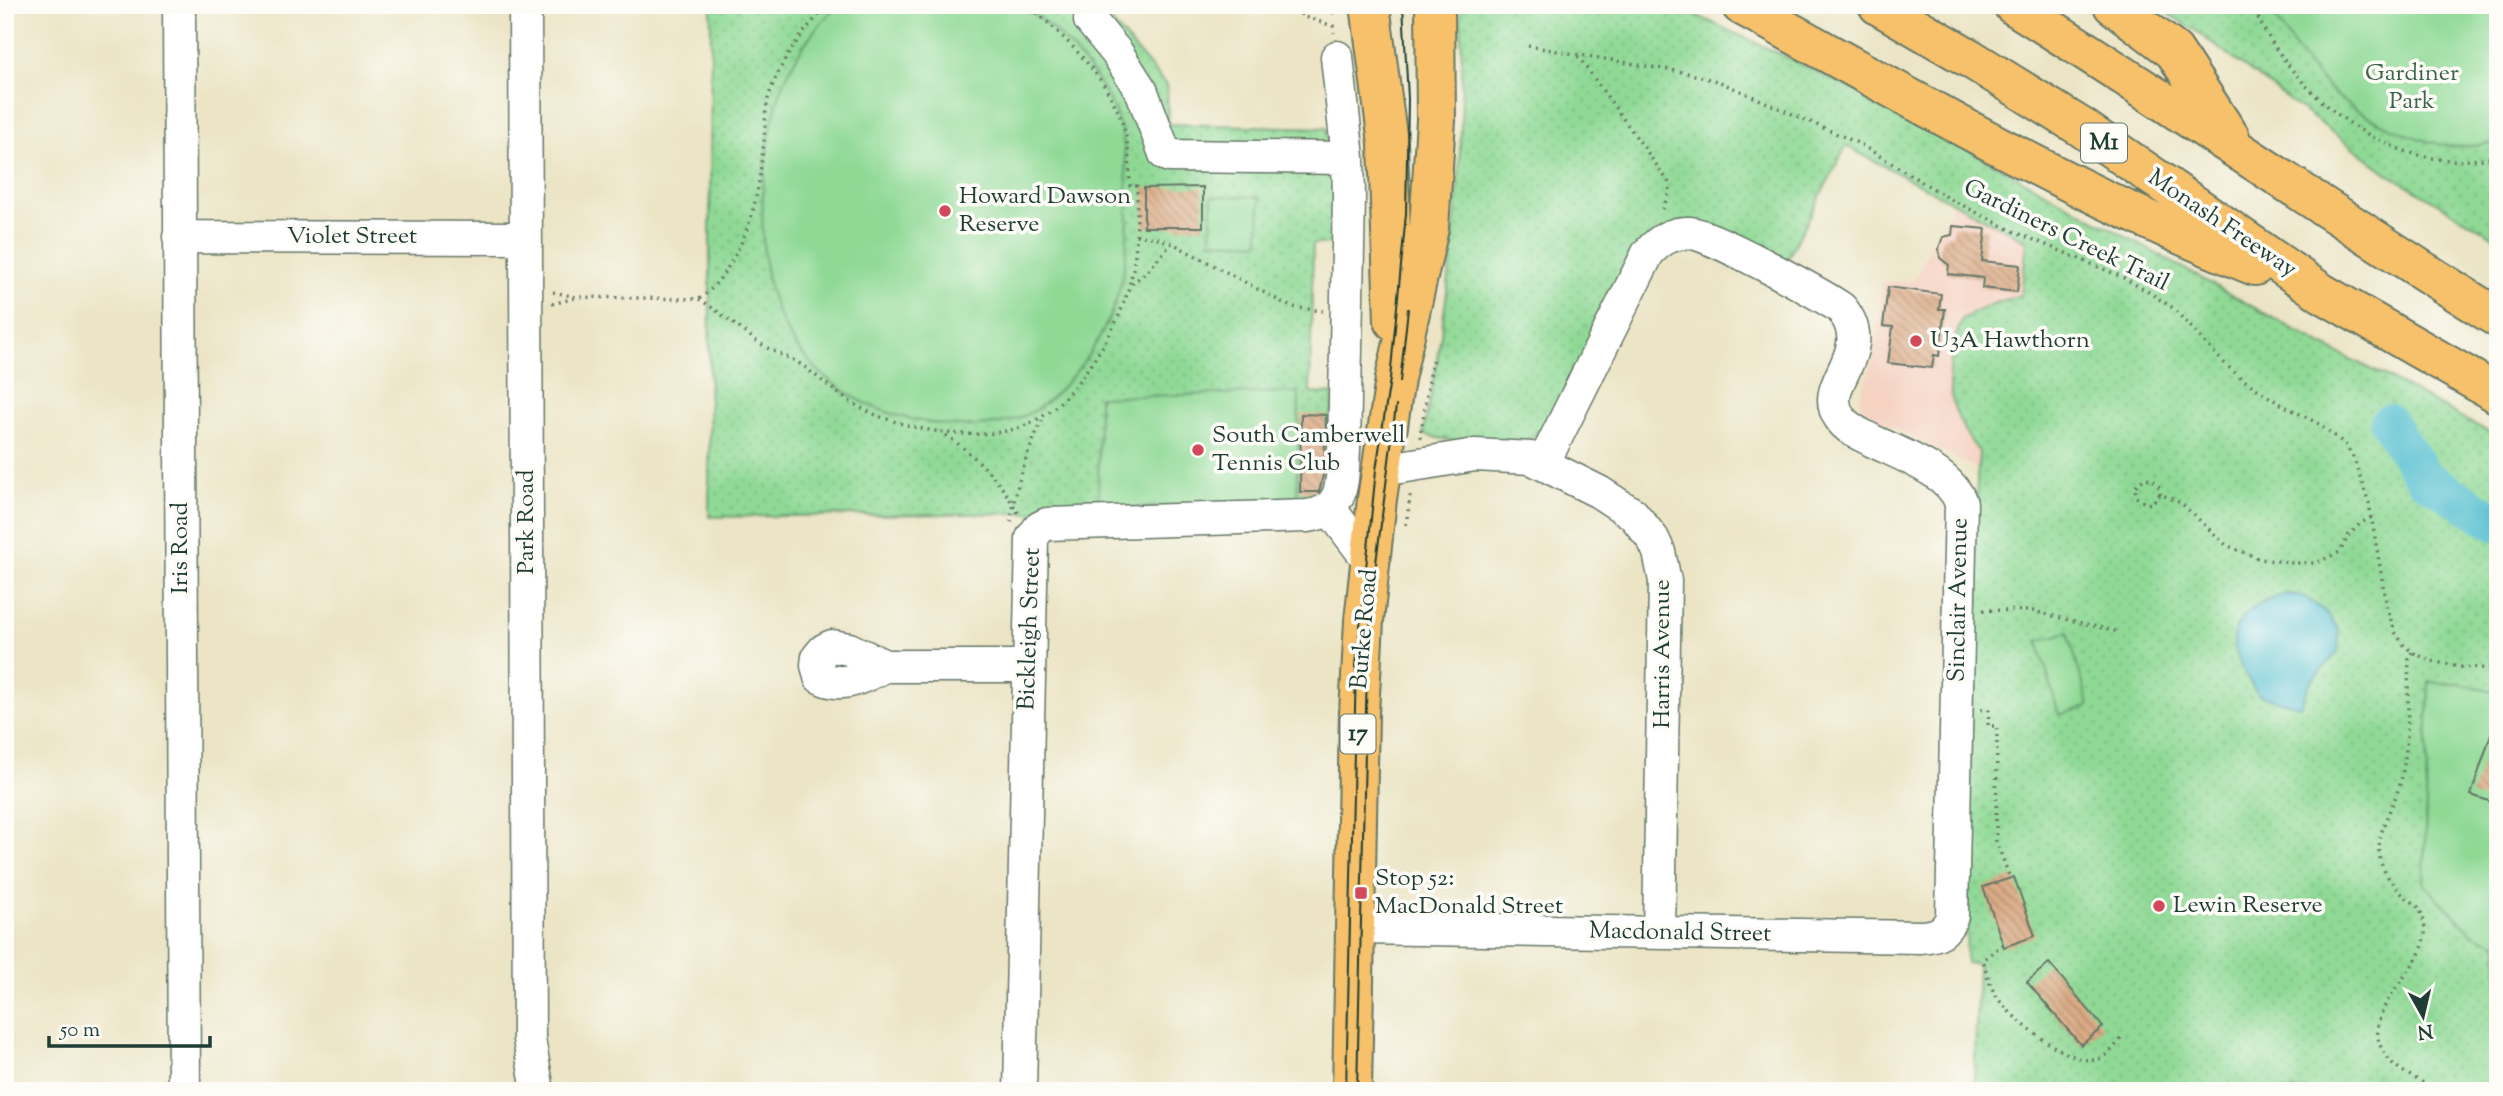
<svg xmlns="http://www.w3.org/2000/svg" width="2503" height="1096" font-family="'Sorts Mill Goudy',serif">
<style>
.built{fill:#f5d2c2}
.park{fill:url(#park-dots);stroke:#578b64;stroke-width:2}
.pitch{fill:#8fd995;stroke:#578b64;stroke-width:2}
.water{fill:#56c0d1;stroke:#3a7e82;stroke-width:2}
.lines{fill:none;stroke-linecap:round;stroke-linejoin:round}
.river{stroke:#56c0d1;stroke-width:38}
.building{fill:url(#building-back-hatch)}
.minor-casing{stroke:#667767;stroke-width:35}
.major-casing{stroke:#667767;stroke-width:42}
.highway-casing{stroke:#667767;stroke-width:42}
.path{stroke:#667767;stroke-width:3.5;stroke-dasharray:2 5;stroke-linecap:butt}
.minor{stroke:#fff;stroke-width:32}
.major{stroke:#f6c16b;stroke-width:38}
.highway{stroke:#f6c16b;stroke-width:38}
.tram{stroke:#1f3d34;stroke-width:2}
.poi-dot{fill:#d1495b;stroke:#fdfcf7;stroke-width:2.5}
.labels{text-anchor:middle;dominant-baseline:central;stroke-width:7;stroke-linejoin:round;paint-order:stroke}
.shield{fill:#fdfcf7;stroke:#62766e;stroke-width:2}
.shield-label{font-size:23px;font-weight:bold;fill:#1f3d34}
.park-label{font-size:24px;fill:#3b644c;stroke:#fdfcf7}
.poi-label{font-size:24px;fill:#1f3d34;stroke:#fdfcf7;text-anchor:start}
.street-label{font-size:24px;fill:#1f3d34;stroke:#fdfcf7}
</style>
<defs>
<pattern id="park-dots" width="8" height="8" patternUnits="userSpaceOnUse" patternTransform="scale(1.75)"><rect width="8" height="8" fill="#8fd995"/><path d="M2 2h.1M6 6h.1" fill="none" stroke="#7bbb81" stroke-width="1.8" stroke-linecap="round"/></pattern>
<pattern id="building-back-hatch" width="6" height="6" patternUnits="userSpaceOnUse" patternTransform="scale(1.75)"><rect width="6" height="6" fill="#dbab85"/><path d="M-1 5l2 2M0 0l6 6M5-1l2 2" fill="none" stroke="#b18c6e"/></pattern>
</defs>
<rect width="100%" height="100%" fill="#fdfcf7"/>
<filter id="ink" filterUnits="userSpaceOnUse"><feTurbulence type="fractalNoise" baseFrequency=".0143" numOctaves="2"/><feDisplacementMap in="SourceGraphic" scale="14" xChannelSelector="R" yChannelSelector="G"/><feConvolveMatrix kernelMatrix="1 2 1 2 8 2 1 2 1" color-interpolation-filters="sRGB"/></filter>
<filter id="wash" filterUnits="userSpaceOnUse"><feTurbulence type="fractalNoise" baseFrequency=".00686" numOctaves="4" result="noise"/><feDisplacementMap in="SourceGraphic" scale="28" xChannelSelector="R" yChannelSelector="G"/><feGaussianBlur stdDeviation="1.57" result="paint"/><feColorMatrix in="noise" values="0 0 0 0 0 0 0 0 0 0 0 0 0 0 0 0 0 1.4 0 .05"/><feComposite in="paint" operator="in"/></filter>
<g filter="url(#wash)">
<rect width="100%" height="100%" fill="#ebe4c5"/>
<path class="built" d="M1954,204L2027,241L2021,295L1989,305L1949,383L1955,414L1968,438L1979,452L1977,469L1863,412L1859,399L1875,353L1883,282L1913,281Z"/>
<path class="park" d="M711,5H1097L1167,86L1168,124L1326,128L1335,189L1334,244H1313L1310,393L1333,394L1325,501L1117,512L709,517Z
M1461,5H1674L1795,61L1922,124L2322,345L2387,377L2498,437V692L2466,685L2429,683L2424,883L2473,934L2498,944V1091L2330,1089L2322,1091H1974L1978,964L1966,963L1975,514L1979,452C1944,408 1943,370 1962,319L1989,305L2021,295L2027,241L1846,146L1785,264L1682,221L1547,426C1540,432 1532,438 1523,441C1504,448 1443,441 1423,434C1444,334 1457,231 1461,128C1463,87 1461,46 1461,5Z
M2154,5H2498V239L2390,175L2196,31Z"/>
<path class="pitch" d="M838,5C883,5 929,5 974,5C988,5 1007,2 1019,7C1039,15 1056,32 1070,47C1089,67 1106,91 1117,117C1125,139 1126,163 1127,187C1131,261 1122,316 1074,374C1062,388 1047,404 1030,413C996,430 953,428 916,420C847,406 788,360 770,289C761,253 761,216 764,179C770,109 785,55 838,5Z
M2269,5H2498V142C2483,145 2464,148 2449,146C2416,141 2358,116 2333,92C2306,67 2286,37 2269,5Z
M1212,196L1260,197L1259,243L1211,241Z
M1299,392L1297,503L1098,508L1099,397Z
M2068,632L2089,706L2059,715L2038,641Z
M2429,682L2466,685L2498,692V944L2473,934L2424,884Z"/>
<path class="water" d="M2286,594L2304,596L2327,613L2339,630L2338,652L2311,681L2300,706L2258,695C2249,680 2234,658 2234,639C2235,613 2265,600 2286,594Z"/>
<g class="lines">
<path class="river" d="M2389,423L2423,477L2498,523"/>
</g>
<g id="blocks">
<path class="building" d="M1203,187V227H1144V188Z
M1953,226L1986,229L1982,261L2020,265L2017,292L1982,288L1983,278L1948,274L1949,265L1940,258L1939,248L1943,237L1952,235Z
M1888,287L1941,294L1939,309H1945L1939,356L1934,355L1932,368L1888,363L1893,327L1883,326Z
M1301,414L1326,415L1324,471L1319,492H1300Z
M2494,725L2498,726V804L2471,795Z
M2014,877L2035,936L2004,947L1983,887Z
M2049,963L2103,1027L2081,1045L2027,982Z"/>
</g>
</g>
<g filter="url(#ink)">
<use href="#blocks" fill-opacity="0" stroke="#667767" stroke-width="2"/>
<g class="lines">
<g class="minor-casing">
<path id="minor" d="M179,5L184,1091
M525,5L529,1039L538,1091
M1090,20L1117,53L1142,92L1165,154L1169,156L1348,158
M179,237L526,238
M1382,470L1475,455L1531,458L1599,492L1633,514L1653,539L1659,552L1665,581L1659,933
M1330,509L1370,562
M885,666C864,676 843,690 820,677L817,665L818,657L824,650L832,646L849,649L885,666H1028
M1355,928L1920,937C1937,936 1946,933 1952,916L1961,503C1950,471 1899,454 1871,440C1860,434 1847,429 1840,418C1815,383 1879,354 1841,308C1820,294 1711,234 1690,233C1672,232 1660,240 1648,253L1543,464
M1020,1091L1032,538L1039,528L1047,524L1307,516C1345,512 1342,480 1344,450L1349,196L1348,158L1337,57"/>
</g>
<g class="major-casing">
<path id="major" d="M1370,5L1388,143L1394,321
M1352,1091L1359,713L1364,621L1377,499L1395,379L1429,228L1436,120L1435,5"/>
</g>
<g class="highway-casing">
<path id="highway" d="M1741,5C1909,97 2076,195 2255,266
M1878,5L1971,59L2081,127L2322,293L2498,394
M2013,5C2176,107 2334,216 2498,318
M2113,5L2174,51L2230,137"/>
</g>
<path class="path" d="M1298,5L1335,13
M2252,5C2291,95 2394,181 2498,156
M1302,7L1301,16L1333,26L1334,33
M1528,46L1687,73L1720,82L1860,144L1950,199L2013,231L2120,276L2147,291L2173,308L2221,360L2242,379L2277,402L2319,424L2345,444L2354,459L2369,503L2387,608L2395,632L2403,644L2412,652L2431,661L2461,667L2498,669
M1578,56L1668,181L1670,190L1662,211
M1136,235L1157,238L1172,243L1291,307L1323,311
M1132,284L1147,271L1172,243
M553,292L576,297L699,299C714,289 723,275 733,259C755,220 759,186 764,141C765,128 765,112 768,99C778,64 802,31 828,5
M699,299C722,313 741,331 764,346C777,354 793,358 806,368C829,386 849,404 876,415C924,434 1001,447 1046,414C1065,400 1082,378 1095,358C1110,336 1122,313 1129,287C1138,254 1137,219 1137,186H1130C1130,171 1129,156 1127,142C1117,84 1070,43 1029,5
M552,304L575,298
M946,435C977,457 1000,480 1018,513
M1420,438L1433,356
M2160,494V488L2152,479L2145,478L2135,486L2136,497L2146,504L2152,503L2160,494L2181,503L2226,545L2260,559L2292,563H2316L2340,552L2348,536L2361,523L2372,517
M1011,522C1015,486 1028,449 1044,417
M1406,525L1411,491
M1983,610L2033,611L2118,632
M2412,652L2409,659C2407,697 2410,738 2402,776C2397,802 2378,826 2379,852C2380,869 2393,887 2406,897C2409,900 2415,903 2418,907C2423,914 2425,925 2425,933C2426,970 2352,1012 2387,1057C2398,1073 2421,1079 2435,1091
M1981,710H1989L1988,726H1997L1996,841L2010,878
M2003,944L1983,960C1987,974 1990,988 1999,1000C2015,1021 2066,1062 2093,1060C2106,1059 2115,1047 2122,1037"/>
<use href="#minor" class="minor"/>
<use href="#major" class="major"/>
<use href="#highway" class="highway"/>
<path class="tram" d="M1400,382L1408,309
M1346,1091L1356,666L1376,470L1390,379L1406,214L1408,99L1403,5
M1357,1091L1367,666L1376,563L1396,406"/>
</g>
</g>
<g class="poi-dot">
<circle cx="945" cy="211" r="7"/>
<circle cx="1916" cy="341" r="7"/>
<circle cx="1198" cy="450" r="7"/>
<rect x="1354" y="886" width="14" height="14" rx="3.5"/>
<circle cx="2159" cy="906" r="7"/>
</g>
<g class="labels">
<g class="shield">
<rect x="2081" y="123.5" width="46" height="39" rx="5"/>
<rect x="1340.5" y="714.5" width="35" height="39" rx="5"/>
</g>
<g class="shield-label">
<text x="2104" y="143">M1</text>
<text x="1358" y="734">17</text>
</g>
<g class="park-label">
<text x="2412" y="74">Gardiner<tspan x="2412" dy="28">Park</tspan></text>
</g>
<g class="poi-label">
<text x="959" y="197">Howard Dawson<tspan x="959" dy="28">Reserve</tspan></text>
<text x="1930" y="341">U3A Hawthorn</text>
<text x="1212" y="436">South Camberwell<tspan x="1212" dy="28">Tennis Club</tspan></text>
<text x="1375" y="879">Stop 52:<tspan x="1375" dy="28">MacDonald Street</tspan></text>
<text x="2173" y="906">Lewin Reserve</text>
</g>
<g class="street-label">
<text transform="translate(2222 224) rotate(34)">Monash Freeway</text>
<text transform="translate(2066 236) rotate(26)">Gardiners Creek Trail</text>
<text x="352" y="237">Violet Street</text>
<text transform="translate(527 522) rotate(-90)">Park Road</text>
<text transform="translate(181 548) rotate(-90)">Iris Road</text>
<text transform="translate(1959 600) rotate(-89)">Sinclair Avenue</text>
<text transform="translate(1030 629) rotate(-88)">Bickleigh Street</text>
<text transform="translate(1365 629) rotate(-85)">Burke Road</text>
<text transform="translate(1663 654) rotate(-90)">Harris Avenue</text>
<text transform="translate(1680 933) rotate(1)">Macdonald Street</text>
</g>
</g>
<rect width="2503" height="1096" fill="none" stroke="#fdfcf7" stroke-width="28"/>
<g transform="translate(2423 1016) rotate(172)" stroke="#fdfcf7" stroke-width="5" paint-order="stroke">
<path d="M0-5L12 26L0 18L-12 26Z" fill="#1f3d34"/>
<text y="-10" font-size="19" font-weight="bold" text-anchor="middle" fill="#1f3d34">N</text>
</g>
<path d="M49 1036v10h161v-10" fill="none" stroke="#1f3d34" stroke-width="3.5"/>
<text x="60" y="1036" font-size="21" fill="#1f3d34" stroke="#fdfcf7" stroke-width="5" paint-order="stroke">50 m</text>
</svg>
